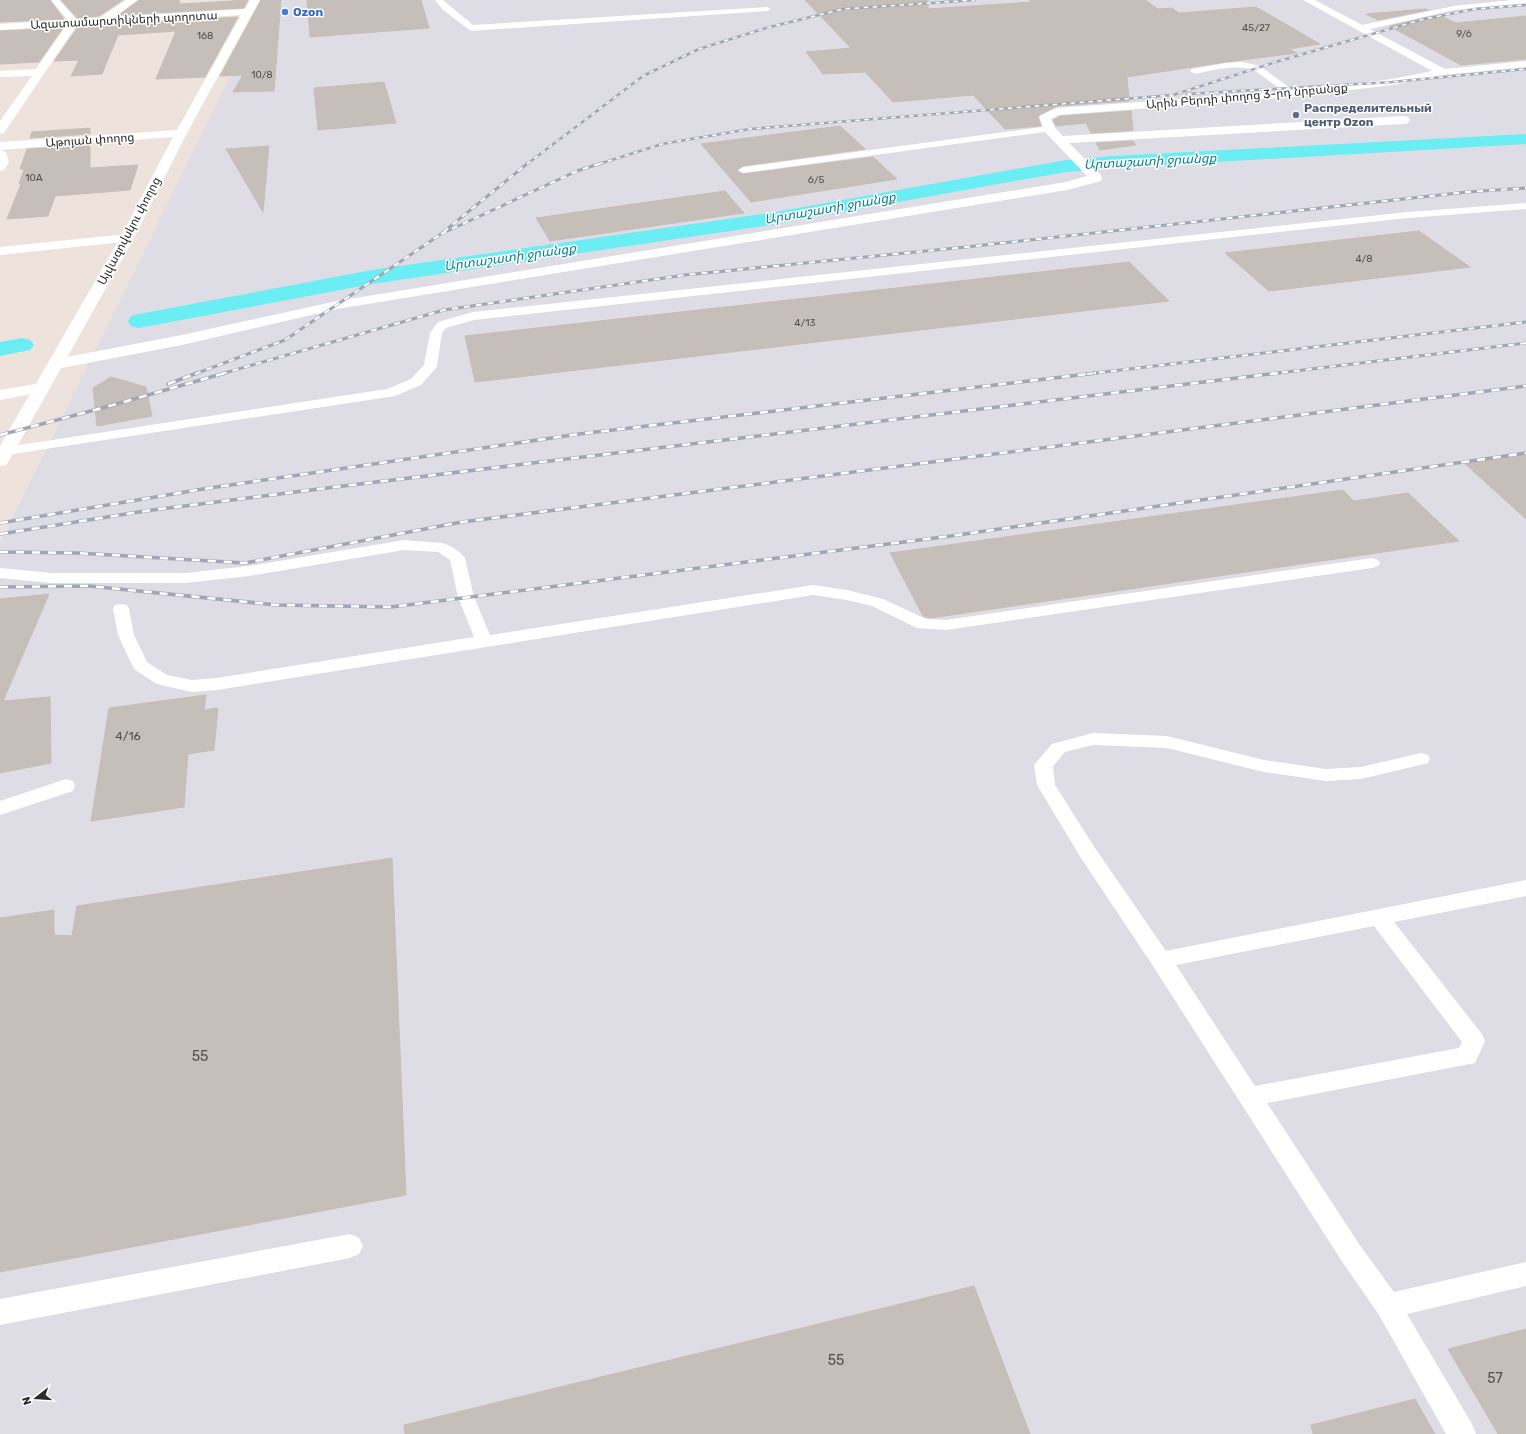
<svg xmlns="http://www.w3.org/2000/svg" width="1526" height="1434" font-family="Rubik,'Noto Sans Armenian',sans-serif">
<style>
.industrial{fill:#dedde6}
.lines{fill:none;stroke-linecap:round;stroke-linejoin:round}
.canal{fill:#6bedf4;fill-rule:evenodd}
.building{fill:#c6beb8;stroke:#c9beb6}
.lane{fill:#fff;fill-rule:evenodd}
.street{fill:#fff;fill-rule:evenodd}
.secondary{fill:#fff;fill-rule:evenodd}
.rail-far2-casing{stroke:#9fa7b6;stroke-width:2.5}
.rail-far1-casing{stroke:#9fa7b6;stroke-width:3}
.rail-casing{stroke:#9fa7b6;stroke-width:3.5}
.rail-far2{stroke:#fff;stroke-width:1.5;stroke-dasharray:4.5;stroke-linecap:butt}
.rail-far1{stroke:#fff;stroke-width:2;stroke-dasharray:6;stroke-linecap:butt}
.rail{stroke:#fff;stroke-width:2.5;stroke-dasharray:8;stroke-linecap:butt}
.shop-dot{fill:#3f7fe0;stroke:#fff;stroke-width:1.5}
.service-dot{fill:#5c6f8a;stroke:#fff;stroke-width:1.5}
.labels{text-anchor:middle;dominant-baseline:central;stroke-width:3;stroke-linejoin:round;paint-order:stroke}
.far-number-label{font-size:10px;fill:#52504e}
.far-shop-label{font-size:12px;font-weight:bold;fill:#366cbe;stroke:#fff;text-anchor:start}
.far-street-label{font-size:12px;fill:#2b2b2b;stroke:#fff}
.far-service-label{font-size:12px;font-weight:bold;fill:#4e5e75;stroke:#fff;text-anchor:start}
.number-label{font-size:12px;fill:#52504e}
.far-water-label{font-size:13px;font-style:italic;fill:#098294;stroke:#fff}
.near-number-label{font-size:14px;fill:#52504e}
</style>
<rect width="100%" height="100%" fill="#ede2dc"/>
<path class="industrial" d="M268,0H1526V1434H0V543Z"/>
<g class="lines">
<path class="canal" d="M1526,134V144L1113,168L1066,172L770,225L372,284L139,328L131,326L128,321L131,316L139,314L372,270L770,213L1066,160L1113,156Z
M22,338L30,340L34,345L30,350L0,356V342Z"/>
</g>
<path class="building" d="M0,0H50L64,19L0,22Z
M61,0H123L99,16L77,18Z
M139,0H179L180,4L248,0L244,8L119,15Z
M261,0H281L274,91L233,92L243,75L220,76Z
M307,0H421L429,28L310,37Z
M805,0H928V9L1032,2L1029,0H1145L1158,9L1172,8L1179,13L1256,7L1320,44L1289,49L1297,53L1226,62L1127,77L1129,101L1057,106L1038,116L1041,126L1005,129L973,95L893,102L865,72L823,74L806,52L851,48Z
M1425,9L1428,10L1378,20L1366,14Z
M1439,15L1456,23L1526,16V59L1461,65L1389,26Z
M238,17L205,77L156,79L176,31L118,35L102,74L71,76L79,60L54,61L78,27Z
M63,28L39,62L0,64V31Z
M384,82L396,123L318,130L314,88Z
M1131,111L1133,130L1126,131L1091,133L1086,123L1056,126L1053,120L1060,116Z
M840,126L865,149L743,166L737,171L743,174L873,157L897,179L751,202L701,144Z
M90,128V134L30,138L32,132Z
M1133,141L1136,145L1100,150L1096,143Z
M90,145V168L138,165L130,190L55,196L48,216L7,219L21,184H19L24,169H20L27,149Z
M269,146L263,212L226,149Z
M725,191L744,213L550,241L536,218Z
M1419,231L1470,267L1269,291L1225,253Z
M1129,262L1169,301L475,382L465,336Z
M111,377L146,387L152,416L97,426L93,388Z
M1526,453V519L1463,462Z
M1343,490L1354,501L1408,493L1459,541L931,618L923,616L890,553Z
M49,594L3,701L50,697L51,763L0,773V599Z
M206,695L204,710L218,708L214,750L188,754L184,807L91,821L109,708Z
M392,858L406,1195L0,1272V918L54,910V935L72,936L77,906Z
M974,1286L1030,1434H405L404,1425Z
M1526,1329V1434H1498L1448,1349Z
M1415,1399L1435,1434H1313L1311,1425Z"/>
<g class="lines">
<path class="lane" d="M51,0H59L77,20L78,22L77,24H71Z
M435,0H443L473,25L767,7L771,9L767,11L471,31L443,10Z
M1511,0H1526V3L1454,10L1362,31L1358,28L1362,25L1454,6Z
M1242,62L1260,66L1298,94L1296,96H1290L1254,70C1235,64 1214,70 1195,74L1190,71L1192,69L1226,63Z
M1049,126L1054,129L1052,131L743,173L738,170L743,167Z
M1526,203V209L1408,218L474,320L446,328L442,333L437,366L435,369L421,385L395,396L6,455L0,453L1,448L6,447L387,389L411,379L424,365L430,333L438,322L473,312L1408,212Z
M404,540L442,543C450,545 460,551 465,558L474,597L490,635L813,585L847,590L883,599L926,619L946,620L1372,558L1378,560L1380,563L1378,566L1372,568L946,630L917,628L872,606L847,600L813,595L217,690L192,692L161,685L155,683L134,669L118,635L113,609L115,605L121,604L127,605L129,609L134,635L147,662L167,675L192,680L217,678L474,637L458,597L450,560L438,552L404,550L249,576L185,583H52L0,578V568L52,573H185L249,566Z
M1093,733L1167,736L1264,760L1326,769L1361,767L1421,753L1428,755L1430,759L1428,763L1361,779L1326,781L1264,772L1167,748L1093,745L1065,752L1053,766L1055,785L1095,848L1166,951L1526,880V896L1394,922L1482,1034L1485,1041L1475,1063L1267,1103L1359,1244L1394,1292L1526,1262V1286L1407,1314L1472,1424L1476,1434H1446L1379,1315L1341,1260L1153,966L1081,858L1037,785L1034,765L1052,744ZM1374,926L1462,1042L1459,1048L1255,1086L1176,965Z
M66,779L73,781L75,786L73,791L0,815V801Z
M350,1234L359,1238L363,1246L359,1254L350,1258L0,1325V1299Z"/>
<path class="street" d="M126,0H138L106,23H98L97,21L98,19Z
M1303,0H1315L1445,69L1526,61V67L1443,75L1392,85L1293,97L1060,115L1051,119L1055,128L1063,136L1404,116L1408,117L1410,120L1408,123L1404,124L1069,143L1101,175L1102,178L1101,181L1067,190L337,309L182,345L56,369L50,367L48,364L50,361L56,359L182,335L337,301L1066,182L1087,176L1045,132L1039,117L1041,115L1057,108L1293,91L1392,79L1432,71Z
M74,19L79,22L4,133L0,134V121L32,76L0,77V71L36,69L70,20Z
M0,150L6,152L9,162L4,170L0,171Z
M127,234L132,235L134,238L132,241L0,255V247Z
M41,383L47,385L49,388L47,391L0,400V390Z"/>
<path class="secondary" d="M250,0H260L187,133L134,238L9,461L6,465L0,466V446L120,238L173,137L0,150V142L177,130L241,15L0,30V24L245,9Z"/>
<g class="rail-far2-casing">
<path id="rail-far2" d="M1187,94L1392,82L1526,69
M527,164L643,76L699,49L766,28L843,9L975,0
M599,164L662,144L750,129L1173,95L1279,61L1424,19L1475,9L1526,5"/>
</g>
<g class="rail-far1-casing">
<path id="rail-far1" d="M441,234L577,171L602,163
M195,374L285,340L441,234L528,163
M221,374L444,310L685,275L966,247L1467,192L1526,188
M1087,374L1526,322
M1270,374L1526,343"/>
</g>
<g class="rail-casing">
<path id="rail" d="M168,384L197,373
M0,435L106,407L225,373
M0,523L203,489L579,434L1096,373
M0,534L145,511L335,487L1279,373
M0,552L77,553L245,563L462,522L1526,386
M0,587L89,586L277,605L391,607L951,536L1526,453"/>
</g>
<use href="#rail-far2" class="rail-far2"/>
<use href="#rail-far1" class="rail-far1"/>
<use href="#rail" class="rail"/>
</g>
<circle class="shop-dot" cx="285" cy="12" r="4"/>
<circle class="service-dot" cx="1296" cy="115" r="4"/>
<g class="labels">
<g class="far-number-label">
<text x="1256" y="28">45/27</text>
<text x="1464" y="34">9/6</text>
<text x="205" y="36">168</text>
<text x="262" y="75">10/8</text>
<text x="34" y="178">10A</text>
<text x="816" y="180">6/5</text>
<text x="1364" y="259">4/8</text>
<text x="805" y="323">4/13</text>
</g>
<g class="far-shop-label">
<text x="293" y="12">Ozon</text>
</g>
<g class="far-street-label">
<text transform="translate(124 20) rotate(-3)">Ազատամարտիկների պողոտա</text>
<text transform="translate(1247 96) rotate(-5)">Արին Բերդի փողոց 3-րդ նրբանցք</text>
<text transform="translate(90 140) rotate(-4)">Աթոյան փողոց</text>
<text transform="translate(129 231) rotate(-62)">Այվազովսկու փողոց</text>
</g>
<g class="far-service-label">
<text x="1304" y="108">Распределительный<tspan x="1304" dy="14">центр Ozon</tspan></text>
</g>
<g class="number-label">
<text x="128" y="736">4/16</text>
</g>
<g class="far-water-label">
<text transform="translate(1150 161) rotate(-3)">Արտաշատի ջրանցք</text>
<text transform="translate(830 208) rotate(-10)">Արտաշատի ջրանցք</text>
<text transform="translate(510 257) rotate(-8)">Արտաշատի ջրանցք</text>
</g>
<g class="near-number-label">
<text x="200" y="1056">55</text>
<text x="836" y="1360">55</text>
<text x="1495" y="1378">57</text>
</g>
</g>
<g transform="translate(36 1398) rotate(253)" stroke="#ffffff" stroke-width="3" paint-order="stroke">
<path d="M0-3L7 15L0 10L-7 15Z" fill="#2b2b2b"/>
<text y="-6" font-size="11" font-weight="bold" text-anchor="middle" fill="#2b2b2b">N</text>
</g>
</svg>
